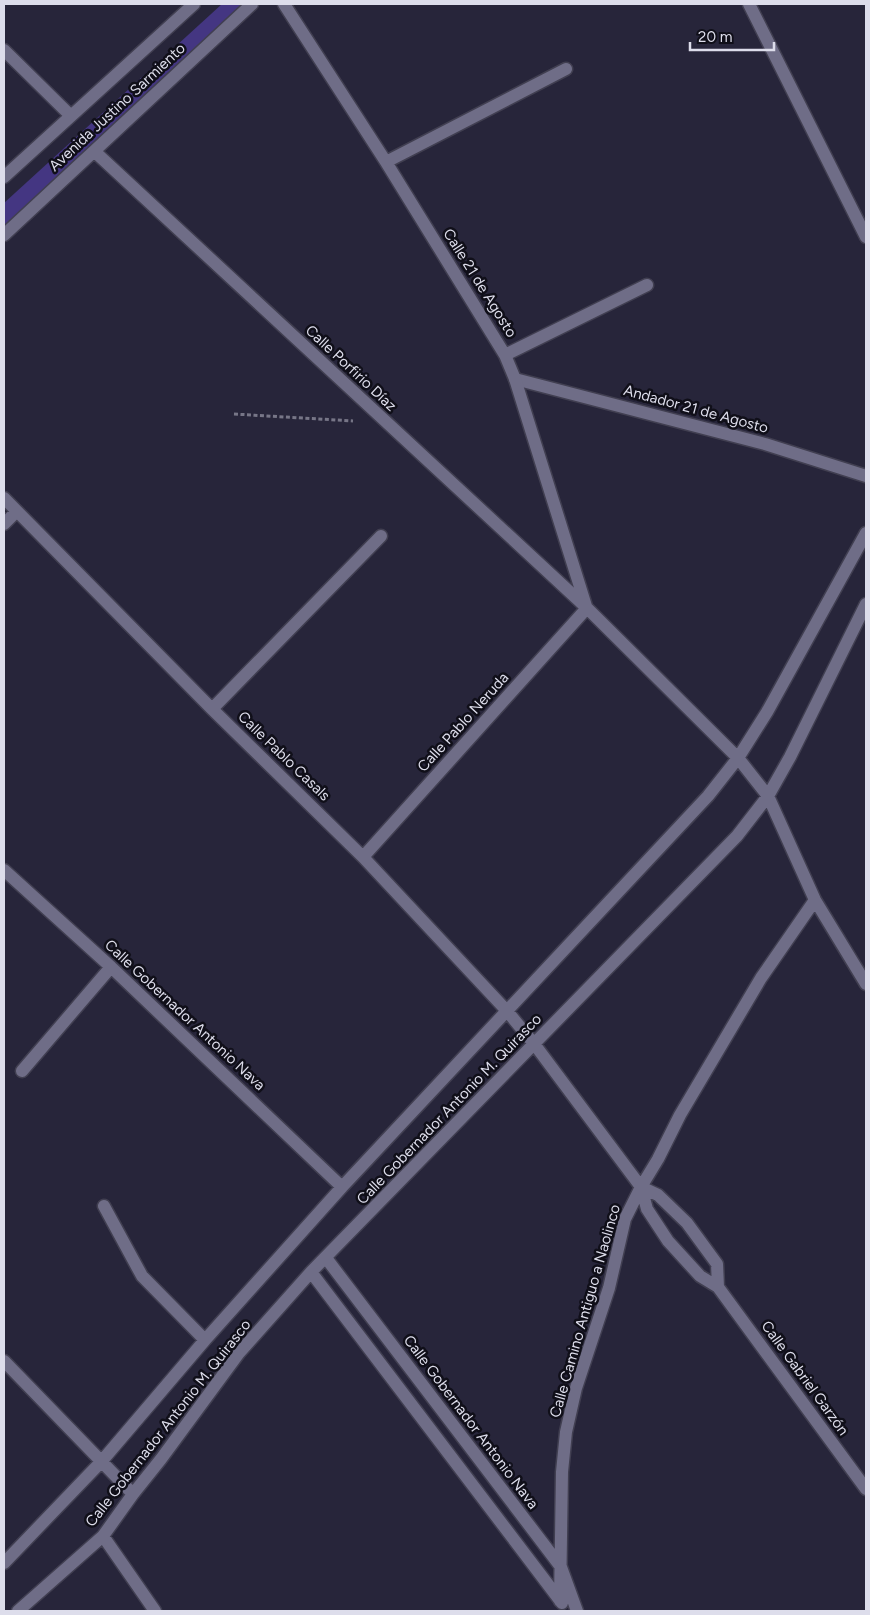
<svg xmlns="http://www.w3.org/2000/svg" width="870" height="1615" font-family="Figtree,sans-serif">
<style>
.green{fill:#443682}
.lines{fill:none;stroke-linecap:round;stroke-linejoin:round}
.service-casing{stroke:#413f51;stroke-width:15}
.minor-casing{stroke:#413f51;stroke-width:15}
.path{stroke:#777687;stroke-width:3;stroke-dasharray:4 2.5;stroke-linecap:butt}
.service{stroke:#6f6d87;stroke-width:12}
.minor{stroke:#6f6d87;stroke-width:12}
.labels{text-anchor:middle;dominant-baseline:central;stroke-width:5;stroke-linejoin:round;paint-order:stroke}
.street-label{font-size:15px;fill:#ddddeb;stroke:#100f19}
</style>
<rect width="100%" height="100%" fill="#27253a"/>
<path class="green" d="M222,4H254L4,233V203Z"/>
<g class="lines">
<g class="service-casing">
<path id="service" d="M515,379L765,444L866,476"/>
</g>
<g class="minor-casing">
<path id="minor" d="M284,4L386,162L505,355L515,379L586,606
M749,4L866,237
M4,50L71,116
M94,151L587,608L738,758L768,796L815,900L866,984
M386,162L566,69
M4,177L194,4
M4,235L252,4
M505,355L647,285
M4,498L212,709L363,857L507,1011L535,1045L641,1187L647,1209L668,1241L700,1276L718,1287L866,1489
M4,524L16,512
M212,709L381,536
M363,857L587,608
M4,870L111,967L342,1187
M22,1071L111,967
M641,1187L658,1195L687,1223L717,1264L718,1287
M104,1206L142,1276L205,1340
M326,1258L561,1567L577,1611
M311,1272L562,1603
M4,1361L133,1494
M103,1536L155,1611
M4,1563L101,1462L205,1340L342,1187L708,796L738,758L767,712L866,533
M560,1601L562,1472L566,1432L576,1388L609,1288L625,1219L641,1187L658,1159L680,1115L761,978L815,900
M18,1611L103,1536L133,1494L161,1459L239,1353L311,1272L737,836L768,796L790,757L866,604"/>
</g>
<path class="path" d="M234,414L353,421"/>
<use href="#service" class="service"/>
<use href="#minor" class="minor"/>
</g>
<g class="labels">
<g class="street-label">
<text transform="translate(117 107) rotate(-43)">Avenida Justino Sarmiento</text>
<text transform="translate(480 283) rotate(58)">Calle 21 de Agosto</text>
<text transform="translate(351 368) rotate(43)">Calle Porfirio Díaz</text>
<text transform="translate(696 409) rotate(15)">Andador 21 de Agosto</text>
<text transform="translate(463 722) rotate(-48)">Calle Pablo Neruda</text>
<text transform="translate(284 756) rotate(44)">Calle Pablo Casals</text>
<text transform="translate(185 1015) rotate(43)">Calle Gobernador Antonio Nava</text>
<text transform="translate(449 1109) rotate(-46)">Calle Gobernador Antonio M. Quirasco</text>
<text transform="translate(585 1311) rotate(-74)">Calle Camino Antiguo a Naolinco</text>
<text transform="translate(805 1378) rotate(54)">Calle Gabriel Garzón</text>
<text transform="translate(471 1422) rotate(53)">Calle Gobernador Antonio Nava</text>
<text transform="translate(168 1423) rotate(-52)">Calle Gobernador Antonio M. Quirasco</text>
</g>
</g>
<rect width="870" height="1615" fill="none" stroke="#ddddeb" stroke-width="10"/>
<path d="M690 42v8h84v-8" fill="none" stroke="#ddddeb" stroke-width="2.5"/>
<text x="698" y="42" font-size="15" fill="#ddddeb" stroke="#100f19" stroke-width="4" paint-order="stroke">20 m</text>
</svg>
